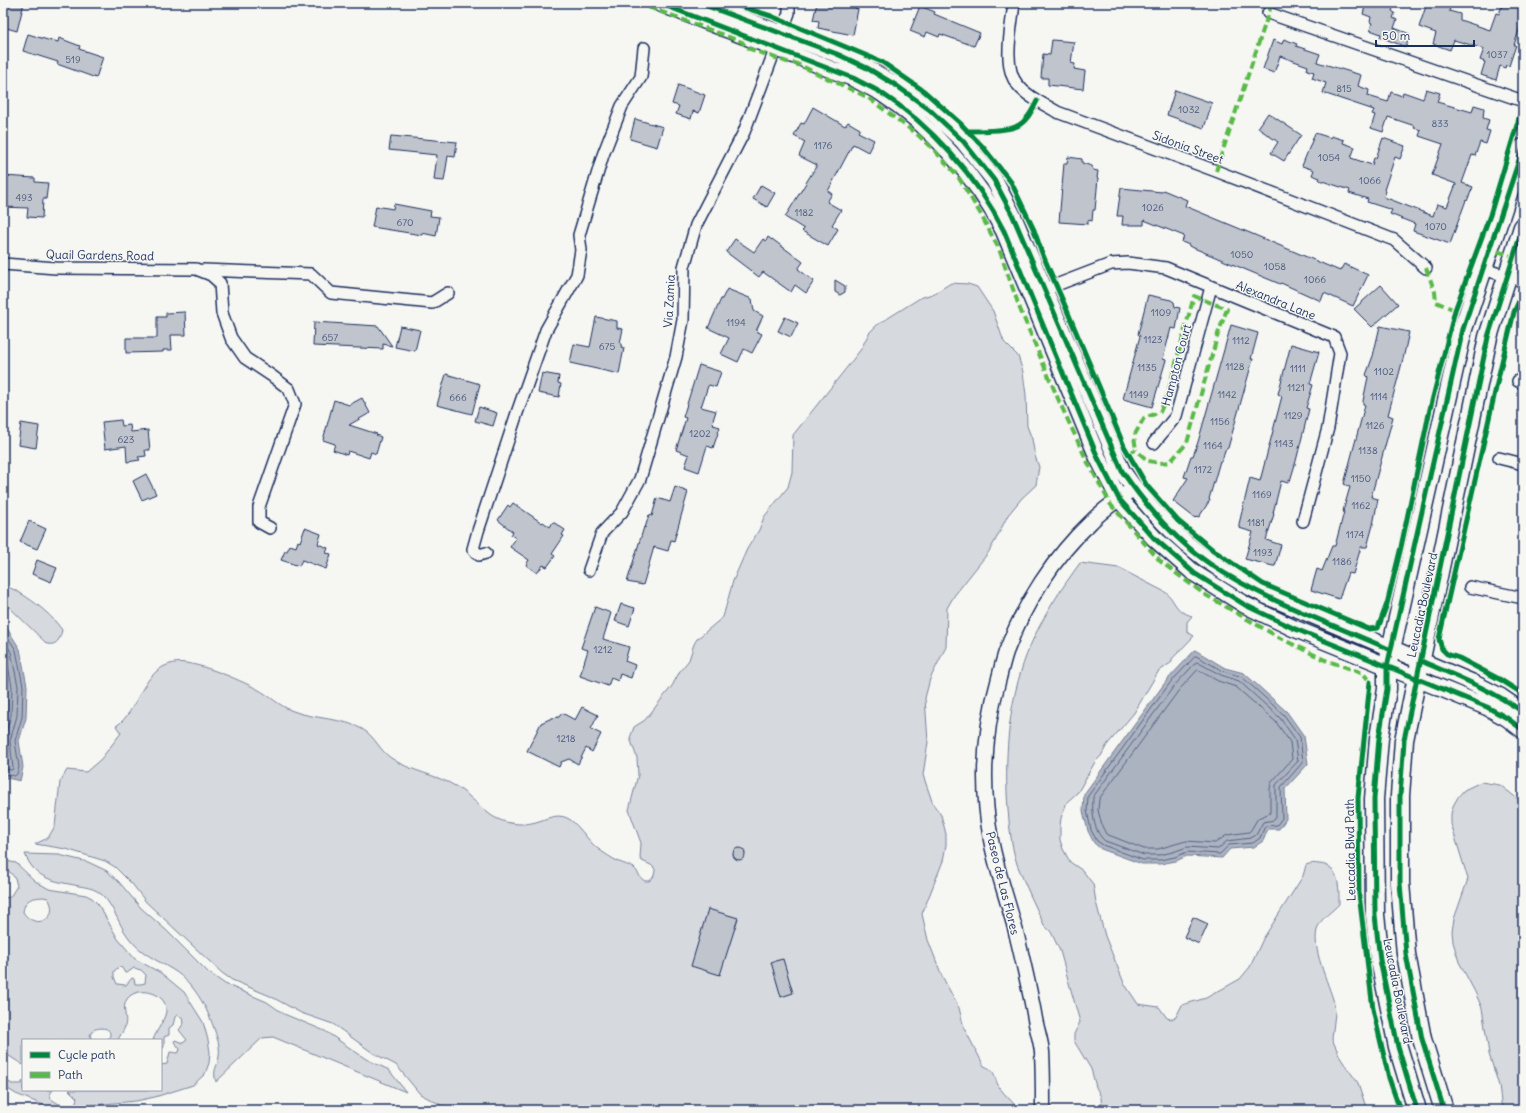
<svg xmlns="http://www.w3.org/2000/svg" width="1526" height="1113" font-family="Delius,sans-serif">
<style>
.green{fill:#d6d9dd;stroke:#78849e;fill-rule:evenodd}
.water{fill:#abb2c0;stroke:#717e99}
.lines{fill:none;stroke-linecap:round;stroke-linejoin:round}
.shore{stroke:#556385;stroke-width:1}
.building{fill:#c0c4cd;stroke:#1b2f5e}
.minor-casing{stroke:#1b2f5e;stroke-width:14}
.tertiary-casing{stroke:#1b2f5e;stroke-width:17}
.secondary-casing{stroke:#1b2f5e;stroke-width:19}
.primary-casing{stroke:#1b2f5e;stroke-width:21}
.minor{stroke:#f6f6f2;stroke-width:11}
.tertiary{stroke:#f6f6f2;stroke-width:14}
.secondary{stroke:#f6f6f2;stroke-width:16}
.primary{stroke:#f6f6f2;stroke-width:18}
.quiet{stroke:#58b947;stroke-width:4;stroke-dasharray:8 4;stroke-linecap:butt}
.cycleway-casing{stroke:#f6f6f2;stroke-width:8}
.cycleway{stroke:#00873e;stroke-width:5}
.labels{text-anchor:middle;dominant-baseline:central;stroke-width:3;stroke-linejoin:round;paint-order:stroke}
.number-label{font-size:10px;fill:#44547a}
.street-label{font-size:12px;fill:#1b2f5e;stroke:#f6f6f2}
</style>
<rect width="100%" height="100%" fill="#f6f6f2"/>
<filter id="ink" filterUnits="userSpaceOnUse"><feTurbulence type="fractalNoise" baseFrequency=".025" numOctaves="2"/><feDisplacementMap in="SourceGraphic" scale="8" xChannelSelector="R" yChannelSelector="G"/><feConvolveMatrix kernelMatrix="1 2 1 2 8 2 1 2 1" color-interpolation-filters="sRGB"/></filter>
<g filter="url(#ink)">
<path class="green" d="M951,283L968,284L977,287L993,311L1004,342L1018,356L1023,372L1026,395L1027,426L1032,439L1035,456L1039,467L1036,485L1022,498L1008,515L995,541L988,553L954,596L947,608L946,647L930,679L925,698L928,742L923,775L933,804L941,815L946,834V845L943,861L922,914L928,940L942,976L959,1008L964,1028L984,1066C998,1071 993,1079 1000,1088C1005,1096 1014,1102 1018,1110H454L441,1105L420,1094L396,1065L373,1053L333,1024L301,1013L270,996L232,980L222,973L146,902L133,885L115,867L105,861L66,849L35,844L48,838L55,826L60,782L67,770L86,772L101,759L121,733L116,726C138,713 141,669 174,663C192,659 240,680 257,689C269,695 279,706 293,711C313,719 344,718 362,729C375,736 379,750 391,758C411,772 436,774 457,787C470,795 479,807 492,816C505,824 521,826 536,822C546,819 557,813 567,818C577,822 587,840 597,848C604,853 611,858 619,862C624,864 629,865 634,868C638,871 641,882 647,881C653,881 655,874 655,869L651,865L642,861L640,858L641,843L629,810L638,775L637,758L630,738L634,727L645,720L672,686L680,671L689,660L694,644L697,639L723,617L733,581L747,549L759,530L764,517L788,487L792,472L793,435L848,366L861,349L869,333L877,325L920,298L935,293Z
M1080,563L1119,568L1165,592C1171,596 1173,602 1177,607C1181,612 1186,614 1192,616L1187,622V632L1194,636L1172,659V662L1158,672L1134,713L1107,745L1101,756L1095,762L1078,792L1067,802L1061,818L1060,826V840L1063,849L1070,862L1083,871L1093,884L1096,902L1105,936L1124,983L1138,1004L1159,1007L1167,1018L1171,1019L1176,1017L1182,1005L1206,998L1240,979L1250,967L1263,939L1303,876L1306,865C1311,863 1314,863 1319,864C1340,865 1339,888 1339,904C1332,912 1322,917 1318,927C1310,947 1329,983 1334,1003L1335,1013L1332,1039L1341,1059L1358,1083L1367,1110H1102L1101,1097L1096,1087L1091,1069L1074,1041V1034L1080,1022L1060,951L1051,932L1044,925C1035,905 1025,885 1017,864C1010,843 1008,813 1007,792C1005,742 1011,692 1030,646C1043,616 1061,589 1080,563Z
M3,585C23,592 50,612 62,630C60,639 57,646 47,644L3,601Z
M1481,782L1500,785L1523,803V1110H1502L1499,1086L1489,1054L1482,1008L1475,992L1459,962L1453,942L1452,931L1454,919L1468,879L1451,824V814L1453,806L1458,797L1464,790Z
M25,854L59,855L88,862L107,871L119,882L141,908L166,930L208,972L225,984L267,1002L284,1014L325,1031L366,1059L389,1070L406,1092L273,1037L262,1038L216,1082C212,1068 218,1068 219,1056C220,1051 219,1043 217,1038C210,1013 196,984 173,970C157,960 141,954 129,938C117,923 113,901 97,891C92,888 85,887 79,886C55,881 35,880 25,854Z
M3,856L6,861L16,863L35,881L49,889L86,895L92,898L98,904L118,939L135,959L161,973L184,992L203,1022L208,1040L210,1052L209,1063L205,1074L193,1085L155,1097L136,1101L61,1108L48,1107L16,1094L3,1086V1079L12,1084H21L23,1081V1090H53L50,1094L51,1099C59,1104 68,1111 76,1102L77,1098L69,1090H161V1065L167,1064L170,1052L177,1053L179,1052L180,1049L174,1042L175,1040L183,1043L187,1040L179,1030L184,1023L183,1018L177,1015L175,1017L173,1025L169,1028V1035L164,1037V1047L161,1050V1040H153C156,1031 167,1017 166,1009C165,991 136,986 127,999C121,1008 128,1017 125,1026C124,1031 120,1035 118,1040H108C115,1028 102,1026 93,1030L90,1035L92,1040H23V1065L3,1052V898L10,897L17,886L15,878L3,864ZM43,897L48,898C61,919 35,931 23,912C25,899 31,898 43,897ZM119,967L122,968L125,973H127L134,968L141,970L146,975L145,983L141,984H135L134,979L132,978L126,985L117,984L114,977V971Z"/>
<path class="water" d="M3,622L20,649L27,686L26,718L19,741L23,767L20,781L3,777Z
M1195,650L1225,668L1244,673L1287,712L1304,736L1308,764L1285,789L1286,819L1279,829H1268L1263,841L1254,847L1230,849L1222,858L1187,856L1176,861L1160,864H1142L1101,849L1094,843L1088,831L1083,811L1084,794L1167,680Z"/>
<g class="lines">
<path class="shore" d="M3,630L16,650L23,686L22,717L15,741L19,767L17,774L15,776L3,774
M3,639L11,652L18,686L17,716L10,741L13,768L12,770L3,769
M3,650L6,655L12,687L11,715L4,740L6,761L3,763
M1196,656L1223,671L1242,677L1284,715L1300,737L1303,762L1281,787L1282,818L1277,825L1265,826L1260,838L1253,843L1229,845L1220,854L1187,852L1175,857L1160,860H1143L1103,845L1097,841L1091,830L1087,811L1088,796L1170,683Z
M1197,662L1221,675L1239,681L1280,718L1295,739L1298,761L1276,785V817L1274,820L1263,822L1256,835L1251,838L1227,841L1218,849L1187,847L1173,852L1159,855H1144L1105,841C1093,831 1092,812 1093,797L1174,686Z
M1198,670L1218,681L1236,687L1276,722L1290,742L1292,759L1271,783L1270,789V813L1258,818L1251,830L1249,832L1227,835L1215,843L1186,841L1158,849H1144L1106,834L1102,826L1098,810L1099,799L1179,690Z"/>
</g>
<path class="building" d="M3,3H24L17,31L3,27Z
M817,3H854L853,7L858,9L853,35L818,28L819,21L813,20Z
M1366,3H1387L1394,6L1392,11L1395,13L1393,18L1397,20L1394,28L1410,34L1406,47L1380,37L1381,34L1370,30L1372,23L1370,22L1371,17L1363,14Z
M1427,3H1452L1449,11L1460,14V20L1490,30L1496,13L1499,14L1503,3H1523V18L1514,45H1516L1509,66L1506,65L1505,68L1500,66L1496,80L1481,75L1485,62L1480,60L1484,49L1454,40L1450,50L1433,44L1436,33L1419,27Z
M920,6L935,12L934,14L980,33L974,46L940,34L939,37L927,32L925,37L910,31Z
M28,34L51,41V40L58,42L59,38L80,46L79,49L103,57L96,78L57,64L58,62L23,51Z
M1284,39L1297,44L1296,46L1320,54L1317,62L1361,75L1358,86L1369,90L1368,96L1388,102L1391,92L1402,96L1403,92L1423,99L1426,89L1440,93L1437,102L1472,112L1474,105L1484,108L1483,118L1489,120L1486,130L1490,131L1486,144L1480,142L1475,156L1472,155L1462,183L1473,187L1467,201L1466,200L1450,244L1413,231L1415,224L1390,214L1392,210L1367,202L1368,199L1349,193L1350,190L1319,180L1320,178L1312,175L1314,170L1302,166L1315,133L1331,138V136L1344,140L1343,143L1355,147L1351,158L1372,165L1374,158H1376L1383,138L1405,146L1400,159L1395,157L1384,190L1386,191L1384,197L1433,216L1437,204L1447,207L1456,184L1432,175L1443,144L1419,136L1421,130L1414,128L1415,126L1388,117L1383,132L1371,128L1375,115L1372,114L1374,110L1323,93L1326,83L1312,78L1314,72L1307,70L1308,66L1280,56L1274,73L1263,69L1273,40L1282,44Z
M1052,40L1074,42L1071,63L1075,64L1074,69L1085,71L1083,89L1048,85V78H1041L1043,54L1050,55Z
M678,85L705,95L699,113L693,111L691,119L676,114L679,106L672,104Z
M1175,90L1212,103L1204,128L1167,115Z
M813,107L845,126L848,122L860,129L858,132L874,140L868,152L853,144L828,191L832,194L827,202L841,210L832,225L838,229L828,246L802,231L804,229L785,217L817,165L799,156L805,142L794,136L801,123L804,124Z
M1268,113L1301,135L1284,161L1271,153L1278,142L1258,128Z
M635,119L663,127L657,147L630,139Z
M391,136L457,142L455,157L448,156L444,181L434,180L437,155L389,150Z
M1068,157L1082,159V163L1092,166L1093,170L1098,171L1097,178H1098L1095,210H1093L1092,221L1088,220V224L1059,222L1064,163H1067Z
M3,176L35,178V182L48,183L46,199H43L42,218L27,217L28,208L3,207Z
M761,185L775,193L767,207L753,199Z
M1121,188L1162,192L1163,190L1187,200L1185,206L1250,233L1340,271L1344,264L1368,275L1353,306L1324,293L1321,301L1281,283L1280,284L1189,246V245L1182,242L1184,236L1144,220V225H1122L1123,216H1117Z
M394,204L431,211L430,216L439,217L436,236L422,233V235L372,227L376,206L393,209Z
M768,237L772,240V239L803,262L798,269L814,281L806,293L795,285L791,292L763,272L759,277L726,252L735,239L754,252L763,239L766,241Z
M835,280L845,286V292L840,295L835,292Z
M1381,285L1398,304L1372,327L1354,309Z
M727,289L752,299L754,311L763,316L756,331L762,334L752,353L744,349L738,362L721,354L729,338L708,328L721,299H722Z
M1148,295L1171,300L1174,302L1175,307L1180,308L1176,329L1171,328L1163,359L1166,360L1152,407L1123,399L1140,336L1138,334Z
M185,312L186,335H171L172,350H163V352L126,353V338H157V317H166V313Z
M596,317L617,321V328L623,329L620,343L622,344L621,347L624,348L619,374L570,363L574,344L590,347Z
M785,317L798,323L791,337L778,331Z
M314,322L378,326L392,346L383,344V349L313,346Z
M1231,325L1258,333L1251,359H1253L1242,398L1228,448L1225,450L1222,461H1220L1209,499L1210,500L1199,517L1197,516L1195,518L1173,501L1188,478L1184,477L1191,456H1193L1198,442Z
M400,326L420,330L415,351L395,347Z
M1380,326L1409,332L1403,359L1388,415L1393,417L1371,497L1378,499L1373,525L1367,547H1361L1353,574L1348,573L1339,599L1311,590L1317,569L1322,571L1332,546H1335L1344,512L1343,511L1350,487L1344,484L1365,405L1363,404V401L1368,377L1366,375L1373,356Z
M1291,344L1319,352L1310,384L1313,385L1306,408L1309,409L1296,461L1290,481L1289,480L1288,483L1281,481L1273,513L1274,514L1266,540L1281,545L1275,566H1273L1245,559L1253,532L1239,528V524L1250,478L1260,481L1282,396L1278,394Z
M699,365L721,372L716,387L709,385L708,386L701,407L716,411L712,423L714,424L713,425L720,427L713,448L707,446L699,472L685,467L689,455L676,450L686,418L683,417Z
M542,373L559,376L558,383L561,384L559,397L538,393Z
M446,374L480,384L472,414L437,405Z
M362,398L370,413L349,425L377,434L376,435L381,437L376,454L371,452L369,458L348,451L347,455L333,450L335,444L323,440L334,400L349,405Z
M479,407L497,413L493,426L475,421Z
M121,420L122,426L130,425L131,432L148,430L150,450H145L146,456L138,457L140,460L127,462L126,446L105,449L102,422Z
M21,423L39,426L36,448L18,445Z
M146,474L156,494L142,500L133,481Z
M675,487L688,492L674,541L671,540L668,551L654,547L643,585L627,582L644,527L645,528L649,515L652,516L657,498L670,502Z
M513,503L542,523L543,522L550,527L553,522L565,530L562,535L564,536L552,554L555,556L547,567L543,565L537,573L526,565L529,560L510,547L516,538L511,535L513,532L498,520L508,505L510,507Z
M29,521L46,529L37,549L20,542Z
M305,528L321,534L318,544L328,548L326,553L331,554L326,569L302,560L299,566L281,560L285,551H287L290,545L296,547L298,541L300,542Z
M37,560L57,568L51,582L32,574Z
M621,604L635,608L629,626L615,621Z
M595,607L611,613L603,639L629,647L625,661L635,665L631,678L620,674L618,681L611,678L608,686L580,676L588,650L581,648Z
M582,707L598,715L591,729L601,734L592,752L586,748L578,764L569,759L561,762L559,767L527,751L541,723L552,718L559,717L562,713L575,720Z
M733 854a6 6 0 1 1 12 0a6 6 0 1 1-12 0Z
M708,909L738,918L720,975L691,966Z
M1193,917L1208,924L1199,944L1184,937Z
M783,959L793,993L781,997L771,962Z"/>
<g class="lines">
<g class="minor-casing">
<path id="minor" d="M1014,3C1012,24 1002,66 1017,84C1027,97 1044,104 1057,112L1216,171L1394,240L1426,268
M1268,13L1523,101
M3,264L56,268L196,269L211,275L220,283L222,313L231,338L245,358L272,376L289,389L295,404L259,507V522L270,528
M1483,269L1523,281
M203,270L311,274L331,293L432,303L448,293
M1038,292L1111,264L1128,263L1166,268L1334,337L1340,353L1328,428L1303,521
M1518,381L1523,383
M1154,443L1176,416L1211,287
M1499,458L1523,464
M486,553L479,555L473,549L478,531L517,413L546,330L577,275L581,250L579,235L603,155L622,106L641,77L644,48
M589,570L602,533L622,512L640,479L676,357L683,320L684,267L696,225L744,132L789,13V3
M1470,587L1523,598"/>
</g>
<g class="tertiary-casing">
<path id="tertiary" d="M1043,1110C1043,1091 1043,1071 1042,1052C1041,1041 1037,1030 1035,1019C1030,990 1023,961 1016,932C1008,901 997,872 991,840C981,787 984,731 999,678C1001,670 1003,661 1006,652C1024,604 1054,557 1091,522C1103,509 1119,499 1134,488"/>
</g>
<g class="secondary-casing">
<path id="secondary" d="M659,3L853,78C862,83 871,87 880,92C931,125 977,177 1004,231L1098,458L1119,499L1154,538L1194,573L1245,605L1293,628L1487,707L1507,718L1523,730
M699,3L837,54L867,68L897,86L930,110L963,141L994,180L1012,214L1122,471C1161,528 1206,566 1267,596L1471,682L1501,697L1523,712"/>
</g>
<g class="primary-casing">
<path id="primary" d="M1417,1110L1398,1047L1380,960L1375,915L1374,799L1379,738L1387,689V667L1463,329L1523,148
M1444,1110L1422,1039L1406,954L1400,883V796L1404,740L1488,337L1523,227"/>
</g>
<use href="#minor" class="minor"/>
<use href="#tertiary" class="tertiary"/>
<use href="#secondary" class="secondary"/>
<use href="#primary" class="primary"/>
<path class="quiet" d="M637,3L676,17L742,42L747,48L787,62L795,63L867,97L918,135L933,149L957,175L980,213L999,249L1020,309L1059,401L1087,461L1111,505L1161,562L1204,594L1280,638L1325,660L1363,673L1370,682
M1216,171L1272,3
M1486,248L1523,259
M1426,268L1435,292L1436,302L1455,310
M1128,453L1136,450L1134,436L1144,418L1160,412L1167,396L1194,296L1227,309L1218,334L1187,443L1170,462L1160,463L1148,461L1136,450"/>
<g class="cycleway-casing">
<path id="cycleway" d="M659,3L853,78C862,83 871,87 880,92C931,125 977,177 1004,231L1098,458L1119,499L1154,538L1194,573L1245,605L1293,628L1487,707L1507,718L1523,730
M699,3L837,54L867,68L897,86L930,110L963,141L994,180L1012,214L1122,471C1146,506 1175,540 1210,564C1265,601 1330,623 1391,650
M731,3L771,16L882,62L924,91L960,123L983,147L1011,182L1034,230L1042,253L1066,308L1124,446L1147,486L1178,521L1213,550L1263,584L1369,629L1378,628L1387,604L1401,547L1430,409L1455,310L1490,215L1523,105
M967,131C978,131 1005,131 1015,127C1026,123 1032,111 1037,101
M1523,292L1514,312L1500,370L1439,639L1442,649L1447,654L1459,658L1501,680L1523,694
M1421,661C1458,677 1490,689 1523,712
M1370,682L1358,798L1359,894L1373,1009L1389,1078L1400,1110
M1417,1110L1398,1047L1380,960L1375,915L1374,799L1379,738L1387,689V667L1463,329L1523,148
M1444,1110L1422,1039L1406,954L1400,883V796L1404,740L1488,337L1523,227"/>
</g>
<use href="#cycleway" class="cycleway"/>
</g>
</g>
<g class="labels">
<g class="number-label">
<text x="1497" y="54">1037</text>
<text x="73" y="59">519</text>
<text x="1344" y="88">815</text>
<text x="1189" y="109">1032</text>
<text x="1440" y="123">833</text>
<text x="823" y="145">1176</text>
<text x="1329" y="157">1054</text>
<text x="1370" y="180">1066</text>
<text x="24" y="197">493</text>
<text x="1153" y="207">1026</text>
<text x="804" y="212">1182</text>
<text x="405" y="222">670</text>
<text x="1436" y="226">1070</text>
<text x="1242" y="254">1050</text>
<text x="1275" y="266">1058</text>
<text x="1315" y="279">1066</text>
<text x="1161" y="312">1109</text>
<text x="736" y="322">1194</text>
<text x="330" y="337">657</text>
<text x="1153" y="339">1123</text>
<text x="1241" y="340">1112</text>
<text x="607" y="346">675</text>
<text x="1235" y="366">1128</text>
<text x="1147" y="367">1135</text>
<text x="1298" y="368">1111</text>
<text x="1384" y="371">1102</text>
<text x="1296" y="387">1121</text>
<text x="1139" y="394">1149</text>
<text x="1227" y="394">1142</text>
<text x="1379" y="396">1114</text>
<text x="458" y="397">666</text>
<text x="1293" y="415">1129</text>
<text x="1220" y="421">1156</text>
<text x="1375" y="425">1126</text>
<text x="700" y="433">1202</text>
<text x="126" y="439">623</text>
<text x="1284" y="443">1143</text>
<text x="1213" y="445">1164</text>
<text x="1368" y="450">1138</text>
<text x="1203" y="469">1172</text>
<text x="1361" y="478">1150</text>
<text x="1262" y="494">1169</text>
<text x="1361" y="505">1162</text>
<text x="1256" y="522">1181</text>
<text x="1355" y="534">1174</text>
<text x="1263" y="552">1193</text>
<text x="1342" y="561">1186</text>
<text x="603" y="649">1212</text>
<text x="566" y="738">1218</text>
</g>
<g class="street-label">
<text transform="translate(1188 147) rotate(20)">Sidonia Street</text>
<text transform="translate(100 255) rotate(1)">Quail Gardens Road</text>
<text transform="translate(1276 300) rotate(22)">Alexandra Lane</text>
<text transform="translate(669 301) rotate(-87)">Via Zamia</text>
<text transform="translate(1176 365) rotate(-75)">Hampton Court</text>
<text transform="translate(1422 605) rotate(-78)">Leucadia Boulevard</text>
<text transform="translate(1350 850) rotate(-91)">Leucadia Blvd Path</text>
<text transform="translate(1003 883) rotate(76)">Paseo de Las Flores</text>
<text transform="translate(1398 991) rotate(79)">Leucadia Boulevard</text>
</g>
</g>
<rect width="1526" height="1113" fill="none" stroke="#f6f6f2" stroke-width="16"/>
<rect x="8" y="8" width="1510" height="1097" fill="none" stroke="#1b2f5e" stroke-width="1.5" filter="url(#ink)"/>
<rect x="22" y="1039" width="140" height="52" fill="#f6f6f2" stroke="#9ea6b7"/>
<rect x="30" y="1052" width="20" height="6" fill="#00873e" stroke="#9ea6b7"/>
<text x="58" y="1059" font-size="12" fill="#1b2f5e">Cycle path</text>
<rect x="30" y="1072" width="20" height="6" fill="#58b947" stroke="#9ea6b7"/>
<text x="58" y="1079" font-size="12" fill="#1b2f5e">Path</text>
<path d="M1376 40v6h98v-6" fill="none" stroke="#1b2f5e" stroke-width="2"/>
<text x="1382" y="40" font-size="12" fill="#1b2f5e" stroke="#f6f6f2" stroke-width="3" paint-order="stroke">50 m</text>
</svg>
